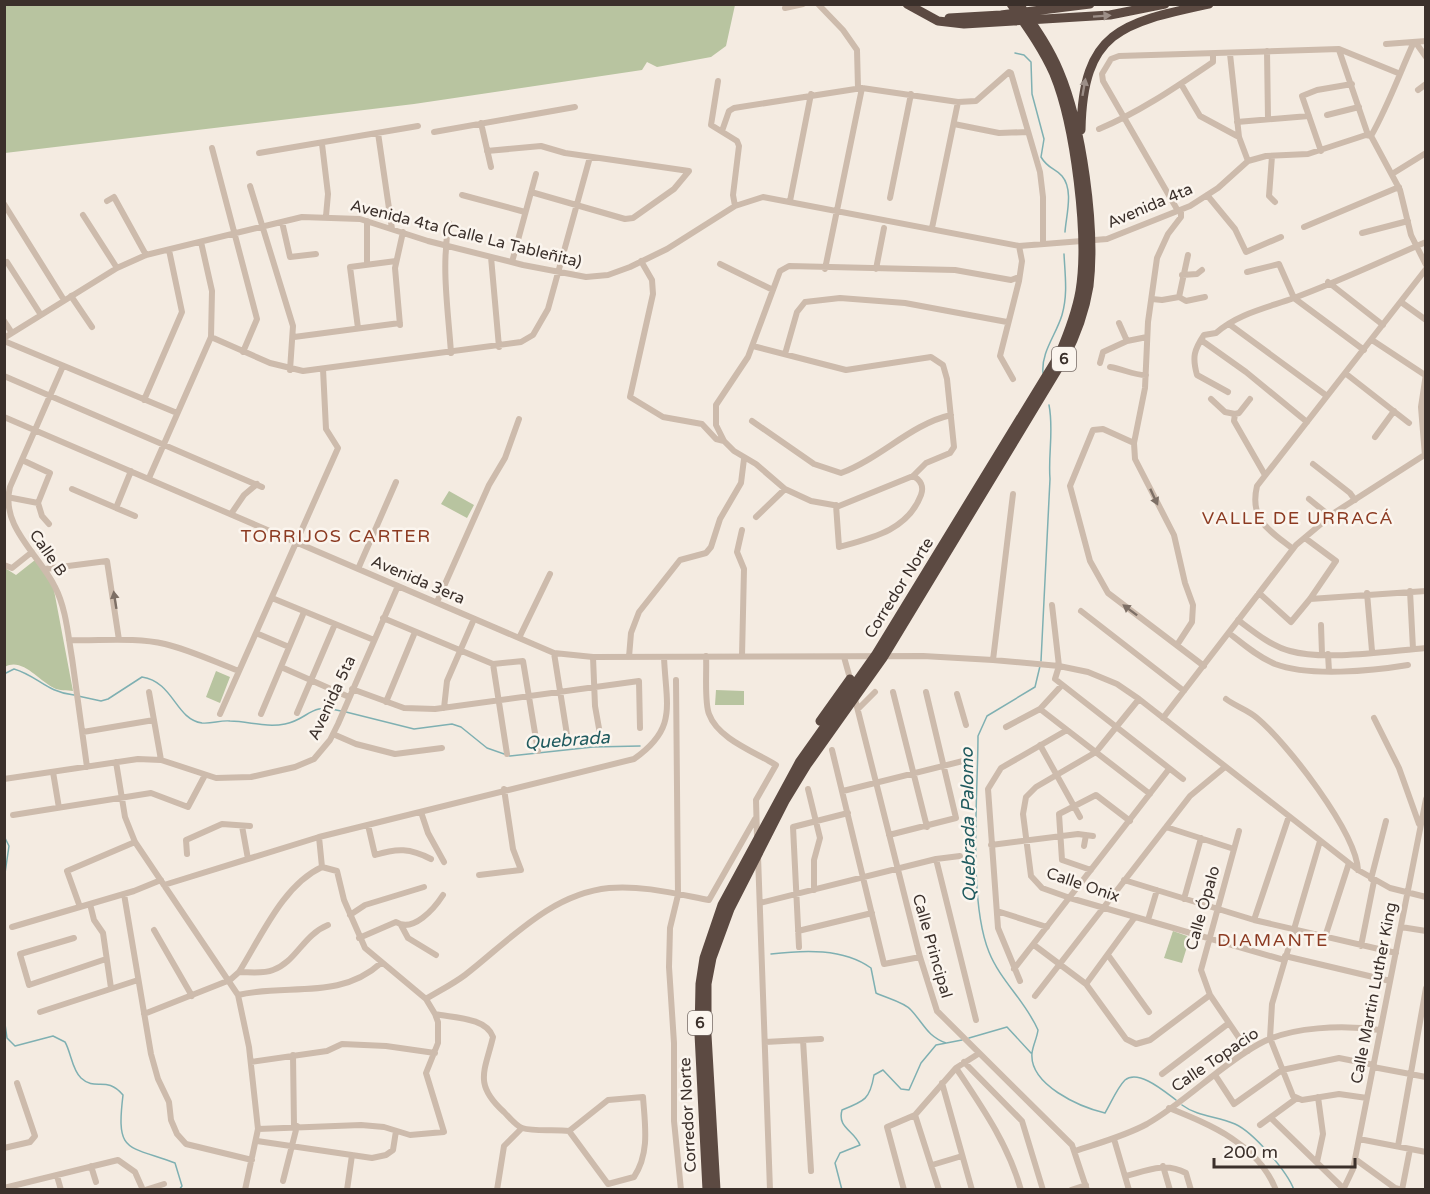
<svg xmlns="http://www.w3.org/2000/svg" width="1430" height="1194" font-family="'Varela Round',sans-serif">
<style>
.green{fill:#b8c4a0}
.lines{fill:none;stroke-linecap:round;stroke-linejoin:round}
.stream{stroke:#7fb0b2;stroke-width:1.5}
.minor{stroke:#cdbbac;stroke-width:6}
.highway{stroke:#5c4a42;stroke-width:9}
.oneway{fill:#9c8e87}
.oneway2{fill:#7d6f65}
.labels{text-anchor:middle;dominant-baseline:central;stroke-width:5;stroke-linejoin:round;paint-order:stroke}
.shield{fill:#fbf5ee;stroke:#756b66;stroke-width:1.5}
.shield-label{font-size:15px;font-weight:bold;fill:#3b302b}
.street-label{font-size:16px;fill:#3b302b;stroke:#fbf5ee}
.neighbourhood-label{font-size:18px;letter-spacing:1.5px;fill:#8c3b22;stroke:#fbf5ee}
.water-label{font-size:18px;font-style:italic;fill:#1f5a5e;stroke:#fbf5ee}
</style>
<rect width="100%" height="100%" fill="#f4ebe1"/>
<path class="green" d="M4,5L5,4L735,5L726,46L711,57L657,67L647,62L642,70L414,104L5,153Z
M449,491L474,505L467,518L441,504Z
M35,560L53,585L73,691C67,690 59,691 54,688C39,681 22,657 5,667V568L16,575Z
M216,671L230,677L220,703L206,697Z
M716,690L744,691V705H715Z
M1173,931L1190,937L1182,963L1164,958Z"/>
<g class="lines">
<path class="stream" d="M1015,53L1024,55L1031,62L1032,94L1044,139L1041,157C1048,169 1055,168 1062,176C1074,190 1066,216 1065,232
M1043,373C1041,352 1056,335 1062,315C1068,294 1065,275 1064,254
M1041,661L1050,479C1048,454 1054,430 1049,405
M1040,666L1035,687L987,716L978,736C978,793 968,901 989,952C1000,980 1026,1002 1038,1030C1037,1038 1033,1045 1032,1053C1029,1085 1080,1107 1105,1113C1111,1103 1117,1088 1125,1080C1139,1069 1165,1092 1176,1100
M4,674L14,669C38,676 46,692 74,695
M78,696L101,701L108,699L142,677C174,682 175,719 202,723C212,724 220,720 230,721C249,721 265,728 285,724C310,719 309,702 341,711
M346,712L414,729L452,724L461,727L487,748L510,756L593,747L640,746
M4,836L9,846L4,880
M771,954C804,950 843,948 871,968L876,993C886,998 904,1002 911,1010C924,1024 927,1036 946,1043
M4,1017L7,1038L15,1046L53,1036L65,1042C71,1052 72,1070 81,1078C96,1092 106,1075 123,1095C116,1153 126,1145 175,1163L182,1186L179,1190
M969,1038L1007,1027L1031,1053
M1182,1105C1198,1117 1218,1116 1235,1124C1253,1132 1287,1171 1294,1190
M842,1190L835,1163L840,1153L860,1145C854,1130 837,1128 842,1110C865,1101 870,1099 874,1075L883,1070L901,1089L909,1090L921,1063L936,1045L962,1040"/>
<path class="minor" d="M818,4L843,30L857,50L858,88
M785,8L803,4
M1416,43L1426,57
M1386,44L1426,41
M1339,50L1368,135
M1267,51L1268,119
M1230,54L1239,137L1248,161
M718,81L711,125L737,141L739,146L733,195L735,206
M1181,84L1200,116L1239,137
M1418,90L1426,84
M1327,115L1359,107
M1237,122L1309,116
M481,123L491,167
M954,124L999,133L1028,132
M1099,129C1140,112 1176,87 1213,62V54
M722,131L729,111L734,108L862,88L958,102L976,101L1009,72L1011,73L1040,172L1043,197V244
M434,132L575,107
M378,133L392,229
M1371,136L1400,190L1411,235L1426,265
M1371,136C1388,106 1399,75 1413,44
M322,144L328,194L326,216
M212,148L257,319L243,352
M487,151L541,146L565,153L689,171L674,189L633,218L625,219L531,192
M1321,151L1302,96L1317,90L1352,84
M259,153L418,126
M1272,156L1269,196L1275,202
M1392,174L1426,153
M250,186L293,326L290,370
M462,195L525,212
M1207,195L1235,229L1246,252L1281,237
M890,198L911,94
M107,201L114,197L146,255
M790,201L811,94
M4,204L64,300
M1178,211L1103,81L1102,74L1111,59L1119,56L1339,49L1398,73
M83,215L117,268
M282,222L290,257L316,254
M449,223C441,266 448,309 451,353
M1304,227L1399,187
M932,228L958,102
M1362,233L1408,221
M491,257L499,347
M641,261L652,280L653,294L630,397L663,417L702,424L716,439L724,441
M7,262L41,315
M512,262L536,174
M367,264V221
M720,264L773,290
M825,269L862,88
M876,269L884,228
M1247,272L1279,264L1294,298L1364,350
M1182,275L1197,274L1202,270
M1328,282L1383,325
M71,296L92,327
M1179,297L1186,301L1205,297
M1152,299L1162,300L1179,297L1188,255
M1401,302L1426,320
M4,321L12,333
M1119,323L1127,341
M1229,324L1327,396
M400,325L395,268L403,232
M358,328L350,267L396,261
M211,337L270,363L303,371L521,342L533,335L548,309L590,157
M294,337L400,323
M4,338L117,268L146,255L302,217L360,219L428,241L523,265L586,277L608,275L630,267L667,249L735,206L763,197L1019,246L1107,239L1190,206L1218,188L1248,161L1266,156L1308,154L1366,135L1371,136
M1201,340L1246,372L1307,422
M1372,340L1425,375
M4,341L177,413
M753,346L846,370L931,357L943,365L947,379L954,447L950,453L926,463L913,476L839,506L811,501L785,489L756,464L734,451L724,441L716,425V405L748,357L780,271L789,266L955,270L1011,280L1019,277
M785,354L797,312L805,302L840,298L905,303L1007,322
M1100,363L1103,352L1127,341L1147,337
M63,366L10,487C0,527 39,554 55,587C66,608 68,635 72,658C77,694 82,731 87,767
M1110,367C1124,369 1132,375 1146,375
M1345,373L1409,423
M4,376L262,487
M1013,379L1000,356L1019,281L1022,261L1019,246
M1228,392L1197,375C1192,357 1194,350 1204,335L1216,333C1237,314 1266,308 1294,298C1338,282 1382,261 1426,242
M1211,399L1225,412L1235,414
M1250,399L1239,413L1235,414L1234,421L1265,475
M144,400L182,312L169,250
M4,417L554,653L593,657L923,656L993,660L1059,666L1088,672L1117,684L1139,699L1358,870L1390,888L1426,897
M752,421L814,464L841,473C881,458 911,424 951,415
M1375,437L1394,411
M1134,443L1103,429L1093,430L1070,486L1090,561L1108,593L1204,666
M1425,456L1421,407L1426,374
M22,460L50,473L38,503L42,516L49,524
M1313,464L1350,493L1355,500
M149,478L211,337L212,291L201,242
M72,489L135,516L116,508L131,471
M7,497L38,503
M1309,499L1330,516
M836,505L839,547C872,538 908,530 921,495C924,487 921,480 913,476
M231,514L244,495L257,484
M756,517L785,489
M1293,549C1269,530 1249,520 1257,486L1426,269
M4,565L12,568L32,552
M45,569L107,561L119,640
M358,569L396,482
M1410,591L1413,649
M1259,593L1291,622L1310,599L1336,561L1305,538
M1367,593L1372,651
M272,598L374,640
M1310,599L1426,591
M437,602L489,485L505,458L519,419
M1052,605L1059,666L1055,679L1183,779
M1081,611L1184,691
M383,618L493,664L523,661L538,751
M1238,620C1254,632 1271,646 1290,651C1325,661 1388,651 1426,648
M1321,625L1322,654
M256,633L289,647
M1229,633C1243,644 1258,657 1275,664C1309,677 1372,671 1408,665
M519,638L550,574
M69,640C100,641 135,637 165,644C190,650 215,662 239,671
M1177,645L1192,622L1193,605L1185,583L1174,535L1135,459L1134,443L1145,388L1148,322L1157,258L1168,234L1181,217V210
M554,653L568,741
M1328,654L1329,671
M706,656C707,671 704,701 709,714C718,739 755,752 776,765L756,800L757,837
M742,656L744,569L737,552L742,530
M629,657L631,633L639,612L680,560L706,553L711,547L720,519L741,483L744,459
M844,657L851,682
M993,660L1013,494
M493,664L507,754
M281,667L349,697
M676,680L678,895L670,928L669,967L674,1043V1121L681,1190
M352,689L404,708L435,709L639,681L640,728
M149,692L161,760
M893,692L927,827
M957,694L966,725
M854,695L920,957L937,1011L1072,1145L1087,1190
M1139,699L1096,752L1036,787L1026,797L1023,814L1031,876L1042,888L1070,898L1284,960
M1226,699C1235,706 1248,710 1257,718C1287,743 1356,832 1358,870
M386,702L415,632
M444,708L447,681L474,619
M858,709L875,692
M1040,709L1150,794
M297,713L335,624
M220,714L338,448L326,429L323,369
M261,714L304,612
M1163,718L1296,545L1334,513L1426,454
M1374,718L1399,768L1419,824
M1006,727L1040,709L1062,685
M83,732L154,720
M333,734L356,744L395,754L442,748
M537,745L597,737L600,734L595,706L593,657
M1040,745L1080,817
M832,750L884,964L920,957
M116,762L125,817L135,842L238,995L249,1047L258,1129L245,1190
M53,772L59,808
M4,779L138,759L161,760L216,778L251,777L295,767L314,759L330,740L338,724L398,586
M808,789L820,838L814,860V890
M843,791L971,759
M421,812L428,833L444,862
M13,815L151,793L188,807L205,775
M368,825L375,855C397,848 410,848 431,859
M242,826L248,859
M1166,827L1234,849
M1239,831L1201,970L1210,995L1248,1051
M889,835L956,818L926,692
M319,837L322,867
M1320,841L1272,1004L1270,1038L1293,1096L1302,1100L1339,1094L1367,1098
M991,845L1078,834L1093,836
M1084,846L1086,835
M187,854L186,840L222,824L250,826
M758,856L770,1190
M936,859L976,1020
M1091,870L1062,860L1059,814L1096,795L1130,821
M479,875L521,870L513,849L504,789
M1371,879L1386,821
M1124,880L1254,920L1396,953
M164,885L319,837L634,759C678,728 666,706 664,657
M124,894L151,1054L158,1079L169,1102L171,1120L177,1134L186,1144L252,1160
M1184,899L1201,838
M760,903L936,859L960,856
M90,904L94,920L103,933L111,988
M80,907L67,871L135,842
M997,911L1047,927
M350,915L365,905L424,887
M1135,917L1086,984L1126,1039L1136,1044L1150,1040L1210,995
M1148,920L1157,890
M1254,920L1289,816
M401,925L408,938L436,955
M12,927L134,891L161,880
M1401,927L1426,931
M154,930L192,996
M798,931L872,913
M1325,937L1349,863
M74,938L20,954L29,985L106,959
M359,938L396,922C413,933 434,909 443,895
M1034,945L1086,984
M1361,946L1374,881
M799,947L793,827L848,813
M1108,955L1149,1012
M1285,956L1390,981
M1014,969L1169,769
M239,972C250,972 263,974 273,970C296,962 303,935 328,925
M1020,981L998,928L988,789L1001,768L1067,730
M238,995C287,983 339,1001 381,963
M1035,996L1190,796L1225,767
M426,999C439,991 453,984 465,975C509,941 550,894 609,888C642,885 677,894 709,900L755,819
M40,1012L138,980
M144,1014L230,980L239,972C261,937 283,885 322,867L337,871L344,900L365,948L426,999L435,1014L438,1022V1043L426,1073L444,1132L410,1135L384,1127L361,1125L258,1129
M435,1014C453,1018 486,1017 493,1037C485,1071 473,1084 504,1112C509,1117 516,1126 522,1128C535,1132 555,1129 569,1131L608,1184L634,1177C650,1153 645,1125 643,1097L608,1100L569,1131
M803,1040L811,1171
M765,1042L821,1039
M293,1055L294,1126
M251,1062L327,1051L342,1044L386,1046L435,1053
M964,1062L1022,1121L1043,1190
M1373,1067L1426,1077
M956,1068C982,1107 1008,1144 1021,1190
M1162,1074L1229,1023
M1215,1075L1234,1104L1282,1070L1339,1058L1374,1065
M942,1083L972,1190
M1169,1108C1211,1125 1258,1144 1276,1190
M915,1115L939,1190
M1271,1118L1345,1190
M1260,1125L1297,1098
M1114,1139L1129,1190
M1359,1139L1426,1152
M257,1141L372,1158L386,1155L393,1150L396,1131
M1398,1146L1426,988
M4,1148L30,1142L35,1136L17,1083
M1075,1151C1099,1143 1125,1136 1147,1124C1187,1101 1219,1066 1259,1044C1291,1026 1344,1025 1380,1030
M1355,1159L1395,1188L1402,1190
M1317,1162L1323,1134L1318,1097
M932,1165L962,1156
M91,1166L96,1182
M1163,1166L1170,1190
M57,1176L61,1190
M1126,1176C1148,1170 1165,1162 1186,1173L1191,1190
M283,1181L297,1126
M4,1188L118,1160L135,1172L143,1190
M145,1190L164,1184
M347,1190L352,1155
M497,1190L504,1146L522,1128
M904,1190L887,1127L915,1115L956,1068L978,1054
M1071,1190L1086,1185
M1343,1190L1353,1169L1426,799
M1402,1190L1410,1149"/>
<path class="highway" d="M907,4L938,21L964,24L1110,15L1165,4
M949,18L1001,15L1090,4
M1081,130C1083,31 1121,23 1209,4
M820,721L850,679
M707,1190L699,1034L700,984L704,958L722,905L800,761L876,654L1059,355C1068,334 1076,314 1080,291C1089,237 1075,125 1054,74C1043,49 1027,27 1011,4
M716,1190L707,1035V984L712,958L730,909L785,801L807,765L883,658L1064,359C1076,336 1085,311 1089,286C1096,227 1082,125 1059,71C1049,47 1034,26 1019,4"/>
</g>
<defs><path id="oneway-solid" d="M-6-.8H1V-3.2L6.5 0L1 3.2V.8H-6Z" transform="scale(1.5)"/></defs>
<g class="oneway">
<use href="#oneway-solid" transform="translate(1102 16) rotate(-4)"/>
<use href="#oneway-solid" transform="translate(1084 87) rotate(-80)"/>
</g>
<g class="oneway2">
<use href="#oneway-solid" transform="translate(1154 497) rotate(65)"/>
<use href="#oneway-solid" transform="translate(115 600) rotate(-99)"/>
<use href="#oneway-solid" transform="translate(1130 610) rotate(-143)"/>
</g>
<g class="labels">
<g class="shield">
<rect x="1052" y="347" width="24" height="24" rx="4.5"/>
<rect x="688" y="1011" width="24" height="24" rx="4.5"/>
</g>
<g class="shield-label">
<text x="1064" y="359">6</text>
<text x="700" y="1023">6</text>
</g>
<g class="street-label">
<text transform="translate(1150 206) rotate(-23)">Avenida 4ta</text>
<text transform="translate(466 234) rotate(14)">Avenida 4ta (Calle La Tableñita)</text>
<text transform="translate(48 553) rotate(55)">Calle B</text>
<text transform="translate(418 580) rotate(23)">Avenida 3era</text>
<text transform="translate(899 588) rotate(-58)">Corredor Norte</text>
<text transform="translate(332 698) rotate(-65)">Avenida 5ta</text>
<text transform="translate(1083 885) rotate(19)">Calle Onix</text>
<text transform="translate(1203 908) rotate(-74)">Calle Ópalo</text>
<text transform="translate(932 946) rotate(74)">Calle Principal</text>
<text transform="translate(1374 993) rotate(-79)">Calle Martin Luther King</text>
<text transform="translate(1215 1060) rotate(-34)">Calle Topacio</text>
<text transform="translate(688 1115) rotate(-93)">Corredor Norte</text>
</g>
<g class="neighbourhood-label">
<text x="1298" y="518">VALLE DE URRACÁ</text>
<text x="336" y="536">TORRIJOS CARTER</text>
<text x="1273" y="940">DIAMANTE</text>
</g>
<g class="water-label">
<text transform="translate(567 740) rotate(-4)">Quebrada</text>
<text transform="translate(968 825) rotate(-91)">Quebrada Palomo</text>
</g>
</g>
<rect width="1430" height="1194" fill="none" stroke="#3b302b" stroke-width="12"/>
<path d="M1214 1158v9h141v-9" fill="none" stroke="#3b302b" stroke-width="3"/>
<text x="1223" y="1158" font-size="18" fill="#3b302b" stroke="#fbf5ee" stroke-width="4.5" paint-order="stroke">200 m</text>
</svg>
